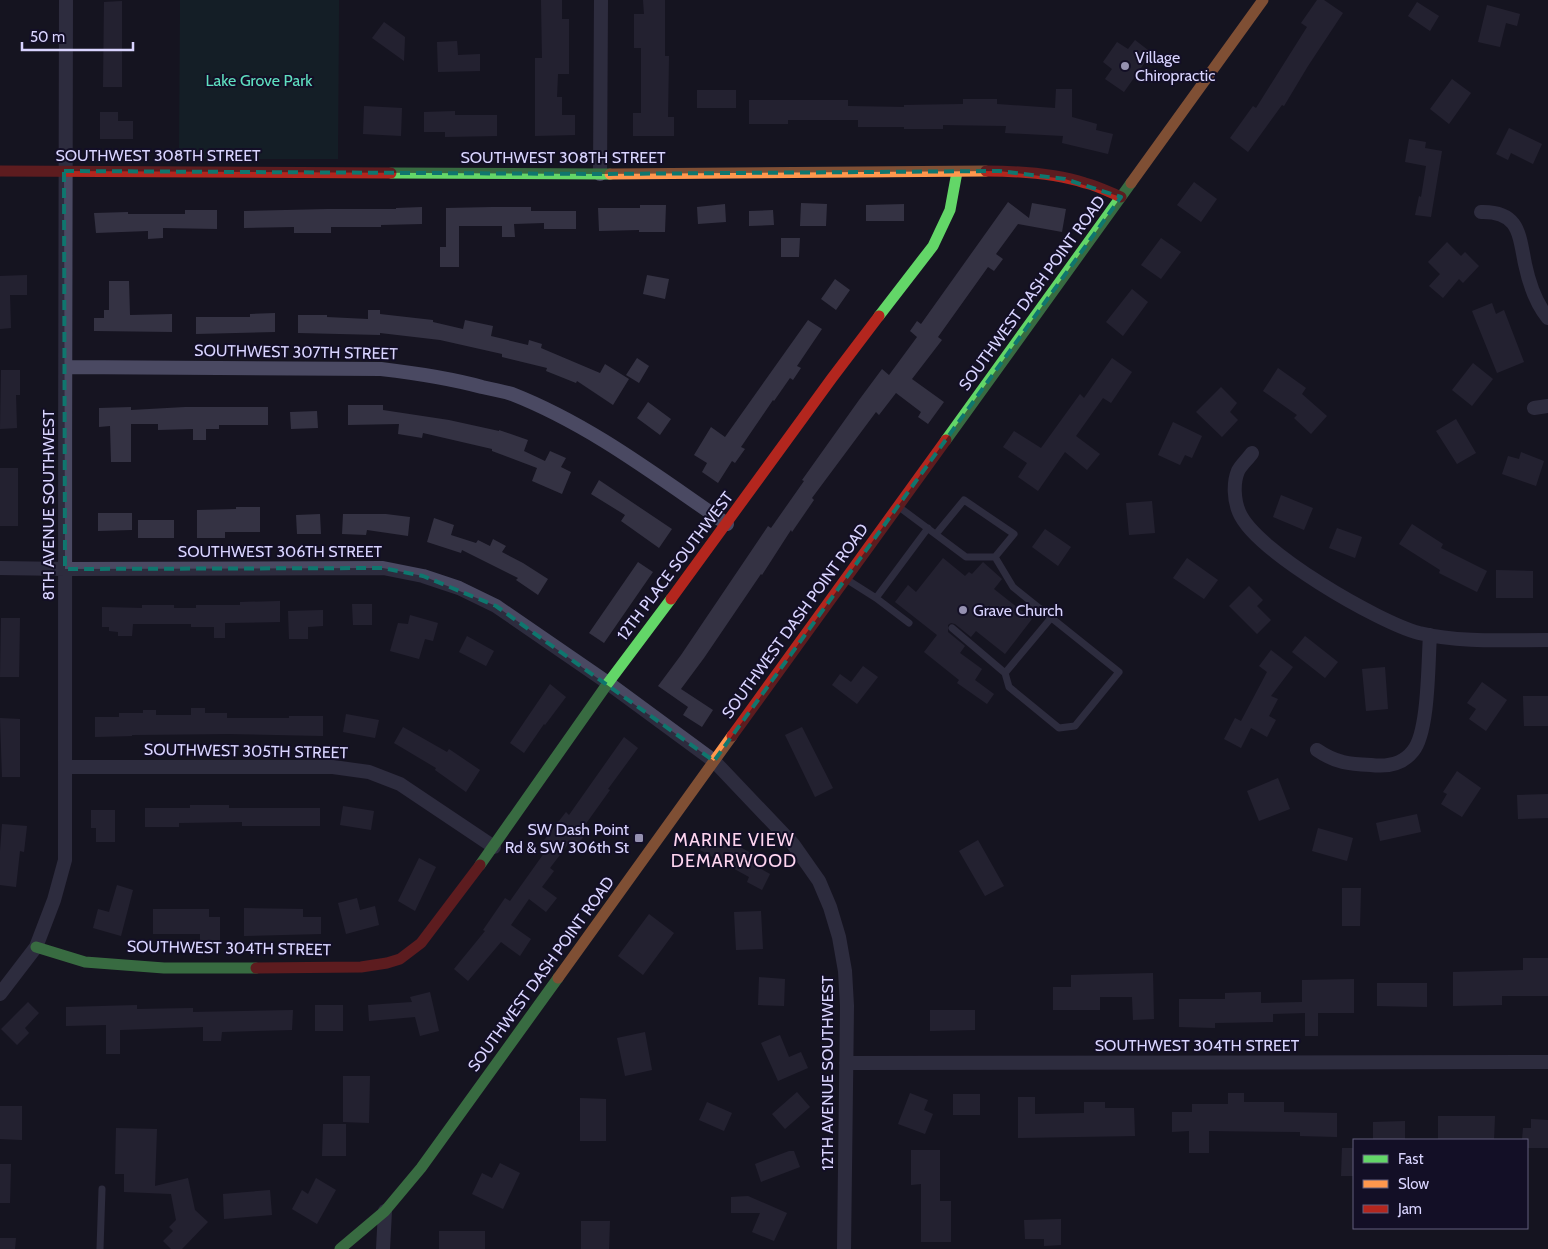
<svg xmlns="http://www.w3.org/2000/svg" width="1548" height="1249" font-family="Cabin,sans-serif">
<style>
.green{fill:#132c2d}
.building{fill:#343243}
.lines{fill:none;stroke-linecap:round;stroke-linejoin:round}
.lane{stroke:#4a4962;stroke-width:7}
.street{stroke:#4a4962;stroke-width:14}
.fast{stroke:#63d668;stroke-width:11}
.slow{stroke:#ff974d;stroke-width:11}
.jam{stroke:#b3261e;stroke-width:11}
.marked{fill:none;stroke:#0f766e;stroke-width:4;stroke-dasharray:10 6;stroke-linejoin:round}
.poi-dot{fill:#9591b1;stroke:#130f26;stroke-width:2}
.labels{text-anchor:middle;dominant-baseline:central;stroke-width:4;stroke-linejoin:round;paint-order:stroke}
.poi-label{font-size:16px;fill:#d9d4ff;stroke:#130f26;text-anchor:start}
.park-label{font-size:16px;fill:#5fe0c0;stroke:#130f26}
.street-label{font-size:16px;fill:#d9d4ff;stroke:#130f26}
.neighbourhood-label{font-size:18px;letter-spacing:1px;fill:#ffd6f0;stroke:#130f26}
</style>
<rect width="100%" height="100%" fill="#161421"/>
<path class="green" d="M180,0H339L338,159H179Z"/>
<path class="building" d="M541,0H562V19H569V74H558L557,97H562V115H575V135L535,136V58H542Z
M643,0H665V56H669L668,117H674V136H633V113H641V48H634V14H644Z
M1317,0H1324L1343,13L1308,66L1284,106L1282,105L1248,152L1230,138L1253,106L1256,108L1307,27L1301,23Z
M122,1V87H103L104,2Z
M1417,2L1439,16L1430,31L1408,16Z
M1487,5L1520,14L1517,26L1506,23L1500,47L1478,42Z
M384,22L405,37L404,61L372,38Z
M1135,40L1148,50L1142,59L1146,61L1124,92L1105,79L1112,69L1103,62L1117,42L1128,49Z
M457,41L458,55L480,54V71L438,72L437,42Z
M1452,79L1471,93L1449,124L1430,109Z
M1056,89H1072V117L1097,124L1096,130L1113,134L1108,154L1062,143L1063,136L1005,133L1006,126L943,125V129H904V127H858V120H788V124H749V100H848V106L904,107V105L963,104V99H997V104L1055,108Z
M697,90H736V108H697Z
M364,106L402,108L401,136L363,134Z
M455,111V115H497V136L445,137V132H424V112Z
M100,112H118V121H133V139H100Z
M1509,128L1542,144L1533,164L1511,153L1508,160L1496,154Z
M1409,139L1426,142L1425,148L1442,151L1431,217L1415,215L1419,196L1421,197L1426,166L1405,162Z
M1194,182L1217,199L1201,222L1177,205Z
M1008,202L1029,218L1032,203L1066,209L1062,232L1018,224L996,254L1003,259L994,271L988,267L938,337L942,340L912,379L944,402L928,424L918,417L921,412L896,393L879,415L876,412L812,498L814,500L792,532L791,530L762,575L761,574L704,658L681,689L713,710L702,727L683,715L688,707L658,686L681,655L768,526L771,528L804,481L802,480L859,400L882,369L889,375L917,337L910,331L917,321L921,324Z
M801,203L827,204L826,226H800Z
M725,204L726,222L698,224L697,207Z
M904,204V221H866V205Z
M640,205H666L665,232H639V230L599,231L598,208H640Z
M422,207V224L381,225V227H331V233H294V227L244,228V211L327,209H396V208Z
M492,207H531V211H576V229H544V223L514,224L515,237H502V226H459V267H440V247H446V208Z
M185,210H217V229L163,228V238L148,239V231L96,233L94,213L128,212V214H185Z
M773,210L774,225L749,226V211Z
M781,238H800L799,257H781Z
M1161,238L1181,252L1161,279L1141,265Z
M1447,242L1461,256L1465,252L1479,266L1463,283L1459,279L1443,298L1429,286L1440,274L1428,262Z
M27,275V295H10L11,328L0,329V276Z
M647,275L669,279L665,299L643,294Z
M835,279L850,290L836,310L821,299Z
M109,281H129L130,315L172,314V332L94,331V318H104V310H109Z
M1132,289L1148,302L1123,336L1106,322Z
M1492,303L1496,314L1504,310L1524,362L1497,373L1472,311Z
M368,310H380V314L433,320V322L463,329L465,320L493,326L491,336L528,345L529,340L542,344L541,348L600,373L605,364L629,379L613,405L577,381L576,383L546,371L547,368L502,357V354L440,340L380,333V335L298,333V315H327V317L368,319Z
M275,313V332L196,334V317H250V314Z
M808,320L822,329L797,366L801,368L793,380L790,378L774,401L773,400L741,447L745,449L735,463L732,461L718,483L702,472L707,463L694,455L711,427L725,437Z
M637,358L649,366L639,383L626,375Z
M1112,358L1132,372L1111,403L1103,398L1076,436L1100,454L1087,470L1065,452L1038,491L1018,477L1027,463L1003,447L1014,431L1041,448L1080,394L1084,398Z
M1473,363L1493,379L1472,406L1452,390Z
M1278,368L1306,388L1302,394L1327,416L1311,434L1294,418L1297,415L1263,391Z
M1,370H20V395H16L17,428L0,429Z
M1221,387L1237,403L1230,412L1238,420L1222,437L1196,412Z
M648,402L671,419L660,435L637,418Z
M348,405H383V410L449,420L499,431V430L528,440L524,451L545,461L550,451L566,458L561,467L571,472L562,494L532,481L537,468L492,451V449L423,433L422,438L398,434L399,424L348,425Z
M131,407V410L185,407H268V425H219V429H206V440H193V429L158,430V424H131V462H111L110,426L99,427V408Z
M317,411L318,428L291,429L290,412Z
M1456,419L1476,453L1457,464L1436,431Z
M1173,422L1202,436L1192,458L1185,455L1180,465L1158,455Z
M1521,452L1544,461L1536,486L1502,474L1508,456L1519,459Z
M0,468H18V526H0Z
M599,480L672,529L659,548L621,521L625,515L591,494Z
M1281,495L1313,508L1304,530L1273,517Z
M1152,501L1155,533L1129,535L1126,503Z
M236,507H260V532H225V538H197V510L236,509Z
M98,513H132V530L98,531Z
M320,514L321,534H297L296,515Z
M343,514H386L410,517L408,536L367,530L366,535L342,534Z
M434,518L454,525L451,535L476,543L478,540L490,546L493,539L506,546L502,552L523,563L548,579L538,595L516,580L518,578L462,550L461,553L427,542Z
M138,520H174V538H138Z
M1412,524L1443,544L1441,548L1487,571L1477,592L1439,573L1440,570L1399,544Z
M1337,528L1362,537L1355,558L1329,548Z
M1045,529L1071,547L1058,566L1032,547Z
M943,558L965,576L969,572L972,574L983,562L1002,579L994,589L1032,619L1005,654L976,631L971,637L955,624L951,623L948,625V632L965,646L960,653L982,669L975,680L994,694L987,704L957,683L959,680L924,652L937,635L895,602L908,585L916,592Z
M1187,558L1218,580L1204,599L1173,578Z
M638,562L653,572L604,643L589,633Z
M1496,570L1533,571V598H1496Z
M1249,586L1263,600L1257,606L1271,620L1257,634L1229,606Z
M280,601V622L225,623V638H214V627H191V624H133L132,636H118V632L109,631V627H102V607L142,608V605H174V608H196V605H240V602Z
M352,604H372V625H353Z
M323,610V626L308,627V639H289L288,611Z
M410,615L438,623L433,641L425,639L419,659L390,651L398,623L408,624Z
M1,618H20L19,677H0Z
M467,636L494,651L486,666L459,652Z
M1305,636L1338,662L1325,678L1292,652Z
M1271,650L1293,667L1271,696L1278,699L1269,716L1276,720L1267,737L1251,728L1241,748L1224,739L1235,718L1241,721L1267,672L1259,666Z
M863,666L878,677L857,704L832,685L840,674L851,682Z
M1385,667L1388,709L1366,711L1362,669Z
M1482,682L1507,700L1486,731L1469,719L1476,709L1467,703Z
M550,684L566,697L545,725L544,724L524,753L510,743Z
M1523,696H1548V726H1524Z
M191,708H205V713H227V718H289V716H323V736L228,734L132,735V736L95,737V717H119V713H143V710H156V715H191Z
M346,714L379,720L375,738L343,732Z
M0,718L20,719V777H2Z
M403,727L447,752L449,749L480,770L466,792L435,770L436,768L394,743Z
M802,727L833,788L815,797L785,735Z
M624,737L638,748L608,789L610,790L580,832L584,836L575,848L569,843L550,868L554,871L542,887L557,898L546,912L529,899L511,925L531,939L520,956L501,942L468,981L454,969L485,931L483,930L505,898L510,901L547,849L541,844L566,812L569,815Z
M1457,771L1481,788L1462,817L1441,804L1447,794L1443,792Z
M1278,778L1290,809L1259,821L1247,791Z
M1548,794V818L1518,819L1517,795Z
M190,805H229V808H320V826H242V822L179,823V827H145V808H190Z
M343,806L374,811L371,830L340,825Z
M91,810H115V842H96V828H91Z
M1417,814L1421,832L1380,841L1376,823Z
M2,824L27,826L24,852L20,851L16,887L0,885V851Z
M1318,828L1353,838L1347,861L1312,851Z
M711,831L760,858L756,866L770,874L762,890L747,882L749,877L700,850Z
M978,840L1004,886L985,896L959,851Z
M419,858L436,867L415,911L398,901Z
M117,885L133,890L121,936L93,928L98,909L109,912Z
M1342,888H1361L1360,926H1342Z
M357,898L360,910L375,906L379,925L346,934L338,903Z
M244,908L303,909V917H321V934L244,936Z
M153,909H209V917H220V940H200V934H153Z
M761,911L763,949L736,950L734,912Z
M649,914L674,933L643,975L618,956Z
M1523,958H1548V996H1502V1005L1453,1006V972L1523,970Z
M1153,973L1154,1019L1133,1020L1132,997H1100V1010H1053V987H1071V975Z
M759,977L785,979L784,1006L758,1005Z
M1354,979V1013H1318V1036H1305V1013L1273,1014V1022L1215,1023V1028L1179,1027V999H1225V993L1261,992V1003L1302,1002V980Z
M1377,983H1427V1007L1377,1006Z
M430,992L439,1031L420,1036L415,1017L369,1021L368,1005L412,1002L410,997Z
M28,1002L39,1013L25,1028L29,1033L17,1045L1,1029Z
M137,1005V1009L193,1008V1012L293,1010L292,1030L222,1032L221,1041H203V1027L120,1030V1054H106V1025L66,1026V1007Z
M315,1005H343V1031H315Z
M930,1010H975V1030L930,1031Z
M645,1032L652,1070L625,1076L617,1038Z
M780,1035L789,1057L801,1052L808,1068L778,1081L761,1043Z
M343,1076H370L369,1123L343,1122Z
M797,1092L810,1107L785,1129L772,1114Z
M910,1093L928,1100L924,1110L933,1114L925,1134L898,1124Z
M1228,1093H1244V1102H1284V1112L1337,1113V1137L1300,1136V1132L1209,1131V1153H1189V1131L1172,1132V1112H1192V1104H1228Z
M953,1094H980V1115H953Z
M1018,1097H1035V1114L1084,1113V1102H1105V1108H1134L1135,1136L1018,1138Z
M580,1098L606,1099V1141H580Z
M707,1102L732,1113L724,1131L699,1120Z
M0,1106H22V1140L0,1139Z
M1438,1116H1495L1494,1140H1438Z
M1531,1119L1548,1120V1148H1527V1140H1522L1523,1128H1531Z
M1405,1121V1140H1373V1122Z
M323,1124H346V1156H322Z
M116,1128L157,1129L155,1186L188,1178L195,1210L208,1222L182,1249H171L163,1241L173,1231L169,1227L176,1220L171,1194L124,1192V1174H115Z
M1342,1148H1354V1176H1341Z
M911,1150H940V1201H951V1242H921V1184L911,1185Z
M789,1151H794L800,1167L761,1182L755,1164Z
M500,1163L520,1173L503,1209L472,1194L482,1173L492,1178Z
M0,1164H11L10,1203H0Z
M316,1178L336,1190L317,1224L292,1209L302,1190L308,1194Z
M270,1190L272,1215L224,1219L223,1194Z
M748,1196L787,1213L774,1241L752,1232L760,1213H731V1197Z
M1061,1219V1245L1044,1246V1239H1025L1024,1220Z
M581,1221H610L609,1249H581Z
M439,1231H485V1249H439Z
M0,1238H16L15,1249H0Z"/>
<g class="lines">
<path class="lane" d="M899,507L966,557H995L1014,534L964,500L936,534
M846,579L876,598L928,528
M876,598L909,623
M952,628L1005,673L1009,687L1059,728L1075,726L1119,672L1013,587L995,557
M1005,673L1051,618
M100,1249L102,1189"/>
<path class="street" d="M600,174L601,0
M1481,212C1519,211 1519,234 1525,264C1529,283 1535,302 1548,318
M66,367L381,369C415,373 449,378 482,387C492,389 502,391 512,394C591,425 658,477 727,524
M1534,408L1548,406
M1252,453C1248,459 1241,465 1238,471C1233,483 1234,500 1239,512C1255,551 1378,622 1419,633C1461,643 1505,640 1548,640
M0,568L65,569L383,568L423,576L459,588L496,606L608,683L714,761L793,844L819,881L830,907L839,937L845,971L847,1006L844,1249
M1317,750C1336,763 1349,764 1371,765C1387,767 1403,764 1413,751C1429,732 1428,662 1430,635
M66,767H333L369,772L400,784L494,847
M0,994L36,947L54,900L65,860C67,573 63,287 66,0
M846,1063L1548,1062
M383,1249L385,1211"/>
<path class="fast" d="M391,173L610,174
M879,316L933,246L950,210L957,172
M946,440L1131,183
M480,865L608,683L671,599
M36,947L85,962L164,968H256
M340,1249L385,1211L421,1168L558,978"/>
<path class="slow" d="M610,174L986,171
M1131,183L1263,0
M558,978L732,736"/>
<path class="jam" d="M0,171L391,173
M986,171C1018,171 1054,173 1085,183C1098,186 1109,192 1121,197
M671,599L832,378L879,316
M732,736L946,440
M256,968L361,967L387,963L400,959L421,943L480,865"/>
</g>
<path d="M0 0H1548V1249H0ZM64,171L600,174L999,171L1065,179L1121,197L714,761L496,606L423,576L383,568L65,569Z" fill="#161421" fill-opacity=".55" fill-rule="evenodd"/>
<path class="marked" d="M64,171L600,174L999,171L1065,179L1121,197L714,761L496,606L423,576L383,568L65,569Z"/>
<g class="poi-dot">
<circle cx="1125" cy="66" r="5"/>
<circle cx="963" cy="610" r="5"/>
<rect x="634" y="833" width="10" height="10" rx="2.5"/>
</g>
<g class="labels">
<g class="poi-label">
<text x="1135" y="57">Village<tspan x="1135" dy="18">Chiropractic</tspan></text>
<text x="973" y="610">Grave Church</text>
<text x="629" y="829" text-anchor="end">SW Dash Point<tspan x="629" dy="18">Rd &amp; SW 306th St</tspan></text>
</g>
<g class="park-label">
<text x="259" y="80">Lake Grove Park</text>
</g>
<g class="street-label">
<text x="158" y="155">SOUTHWEST 308TH STREET</text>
<text x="563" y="157">SOUTHWEST 308TH STREET</text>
<text transform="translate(1032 293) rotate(-54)">SOUTHWEST DASH POINT ROAD</text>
<text transform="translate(296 352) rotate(1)">SOUTHWEST 307TH STREET</text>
<text transform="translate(48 505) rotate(-90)">8TH AVENUE SOUTHWEST</text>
<text x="280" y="551">SOUTHWEST 306TH STREET</text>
<text transform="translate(675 566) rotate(-53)">12TH PLACE SOUTHWEST</text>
<text transform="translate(795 621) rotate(-54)">SOUTHWEST DASH POINT ROAD</text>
<text transform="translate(246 751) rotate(1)">SOUTHWEST 305TH STREET</text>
<text transform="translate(229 948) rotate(1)">SOUTHWEST 304TH STREET</text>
<text transform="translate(541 974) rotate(-54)">SOUTHWEST DASH POINT ROAD</text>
<text x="1197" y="1045">SOUTHWEST 304TH STREET</text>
<text transform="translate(827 1073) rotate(-90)">12TH AVENUE SOUTHWEST</text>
</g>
<g class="neighbourhood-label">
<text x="734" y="840">MARINE VIEW<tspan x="734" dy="21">DEMARWOOD</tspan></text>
</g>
</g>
<rect x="1353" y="1139" width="175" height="90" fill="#130f26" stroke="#625e7d"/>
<rect x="1363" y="1155" width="25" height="8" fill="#63d668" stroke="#625e7d"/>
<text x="1398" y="1164" font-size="15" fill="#d9d4ff">Fast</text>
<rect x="1363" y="1180" width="25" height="8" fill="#ff974d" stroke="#625e7d"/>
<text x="1398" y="1189" font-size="15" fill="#d9d4ff">Slow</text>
<rect x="1363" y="1205" width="25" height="8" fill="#b3261e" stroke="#625e7d"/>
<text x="1398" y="1214" font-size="15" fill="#d9d4ff">Jam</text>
<path d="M22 42v8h111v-8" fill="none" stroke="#d9d4ff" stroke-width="2.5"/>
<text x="30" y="42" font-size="15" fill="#d9d4ff" stroke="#130f26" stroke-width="4" paint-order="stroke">50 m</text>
</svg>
